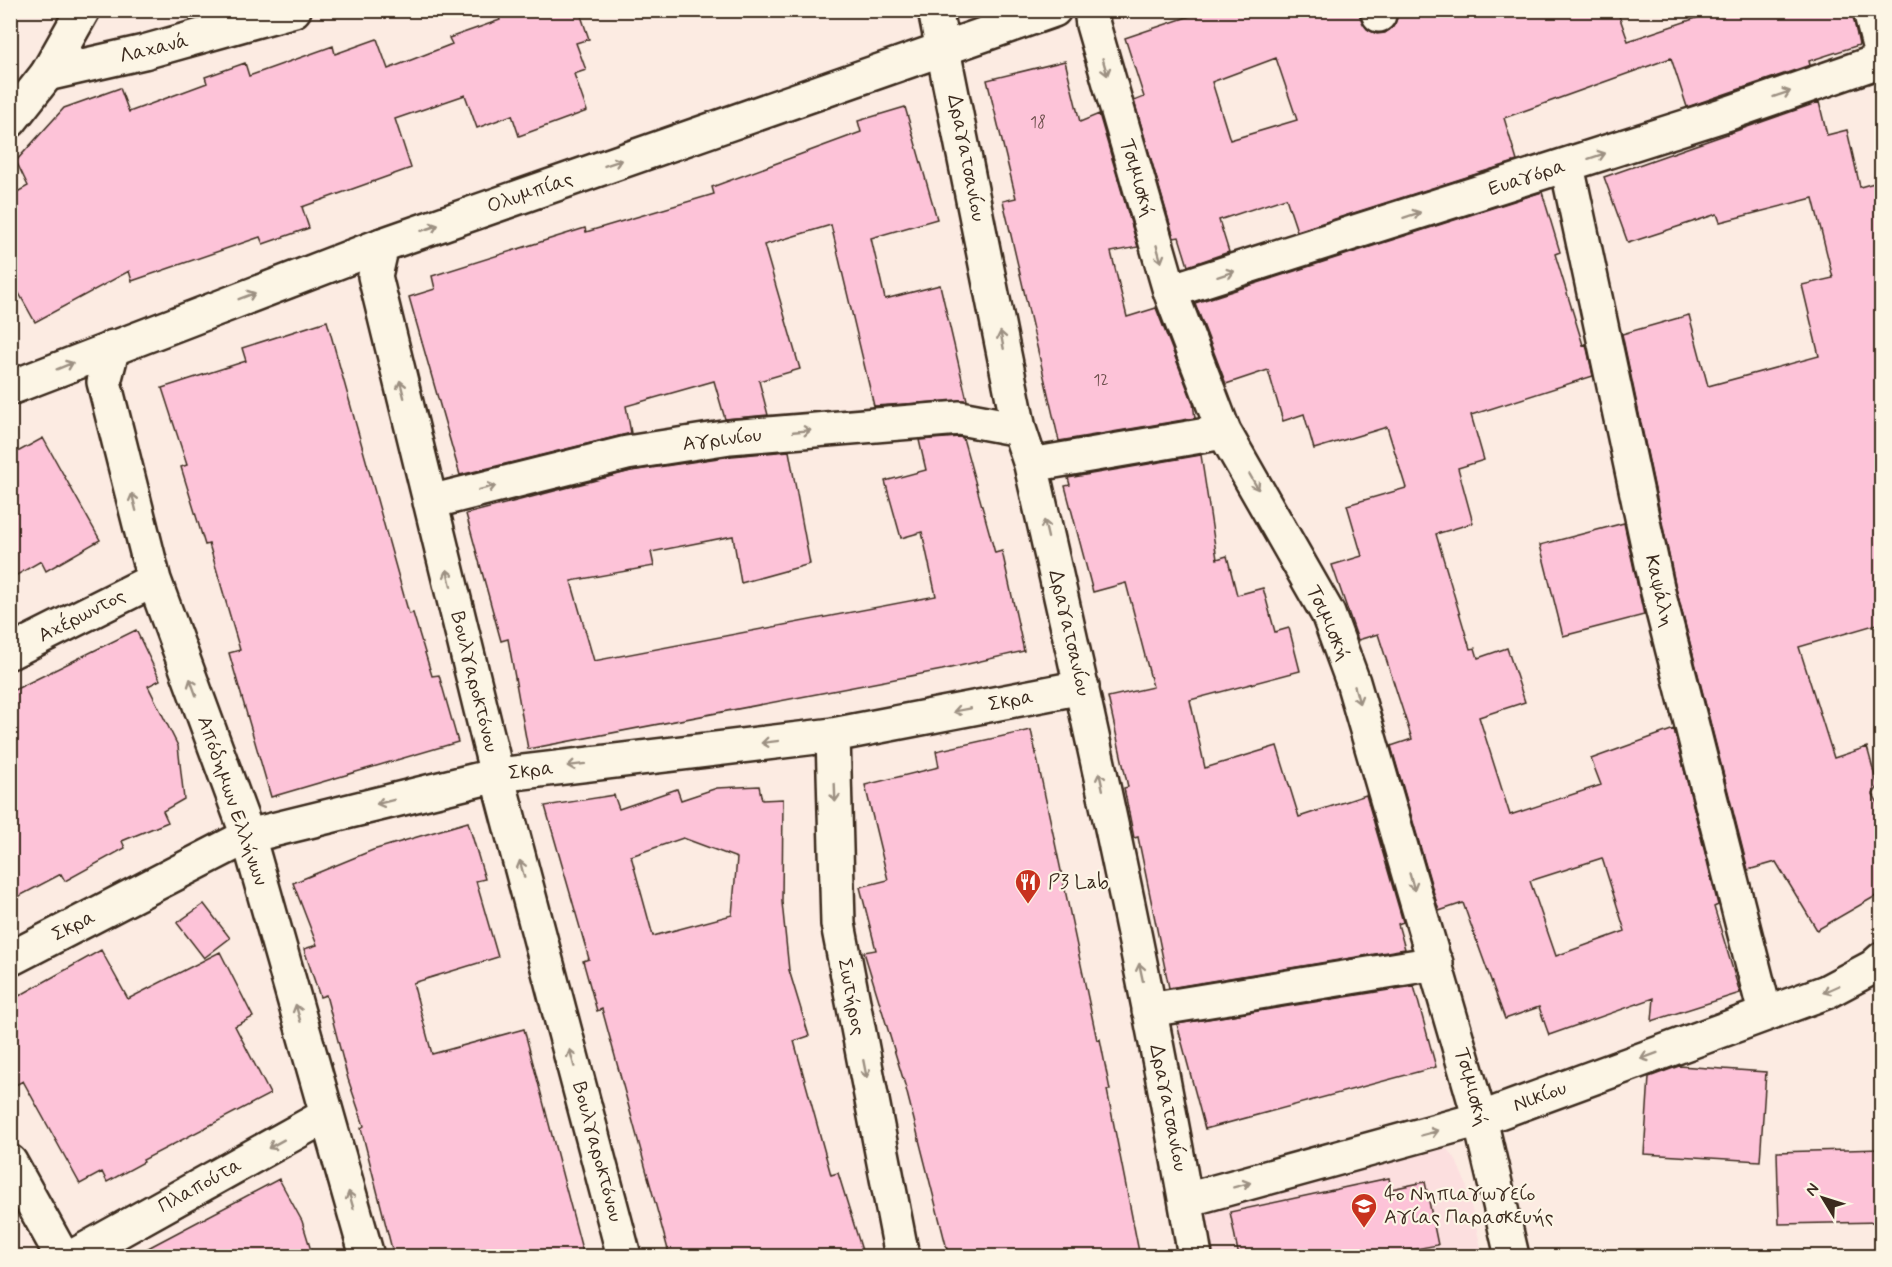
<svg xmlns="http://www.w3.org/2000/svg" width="1892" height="1267" font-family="Mynerve,sans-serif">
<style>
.built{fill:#fcdfdf}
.building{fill:#fdc3d8;stroke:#3b2a1e;stroke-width:1.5;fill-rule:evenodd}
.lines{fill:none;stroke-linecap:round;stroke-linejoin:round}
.street-casing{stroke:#3b2a1e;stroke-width:38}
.secondary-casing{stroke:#3b2a1e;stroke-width:38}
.street{stroke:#fcf5e5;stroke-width:33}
.secondary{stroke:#fcf5e5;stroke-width:33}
.oneway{stroke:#9c9082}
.labels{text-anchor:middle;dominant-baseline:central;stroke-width:4.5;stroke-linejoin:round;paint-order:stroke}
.number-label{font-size:16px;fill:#6c504c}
.street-label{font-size:20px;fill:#3b2a1e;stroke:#fcf5e5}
.poi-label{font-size:20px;fill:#3b2a1e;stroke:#fcf5e5;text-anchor:start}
</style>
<rect width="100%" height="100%" fill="#fcebe2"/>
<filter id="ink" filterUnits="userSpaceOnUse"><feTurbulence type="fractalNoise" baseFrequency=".0167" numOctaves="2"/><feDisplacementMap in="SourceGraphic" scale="12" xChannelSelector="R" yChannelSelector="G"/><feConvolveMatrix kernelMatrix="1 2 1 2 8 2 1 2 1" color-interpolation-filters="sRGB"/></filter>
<g filter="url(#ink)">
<path class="built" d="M1442,1144L1455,1158L1466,1184L1483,1256H1198L1201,1197Z"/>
<path class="building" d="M497,10H579L589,39L576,43L586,70L574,74L587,111L519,136L512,115L477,128L465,95L395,119L411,168L302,207L309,228L263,244L260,237L132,281L129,271L35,322L10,277V196L28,186L16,161L64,108L120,88L129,112L207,83L205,77L245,63L249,76L333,46L335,54L377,39L388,69L452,44L449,38L500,20Z
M1208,10H1359L1367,29L1377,34L1385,33L1393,27L1397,18V10H1617L1628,41L1720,10H1852L1859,45L1809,61L1810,65L1687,107L1671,58L1504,118L1517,161L1297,231L1286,198L1219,220L1229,252L1188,266L1179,237L1174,238L1134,101L1144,97L1125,38ZM1276,58L1297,120L1230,140L1212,82Z
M1065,61L1080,122L1099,114L1138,247L1111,252L1127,317L1156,308L1193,403L1195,418L1059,441L1003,201L1016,198L987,80Z
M1819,102L1827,135L1847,130L1860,187L1881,181V623L1799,647L1834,758L1867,747L1878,787L1873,794L1881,809V893L1817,930L1776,862L1748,870L1676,588L1622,334L1689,315L1708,386L1819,356L1802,285L1833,278L1813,198L1720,222L1717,214L1628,243L1604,177Z
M905,107L937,219L871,238L885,299L940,285L967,400L874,406L831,225L764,245L800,369L759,381L768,415L725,419L714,381L626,406L631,433L460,475L409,297L435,289L432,276L585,228L586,232L714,194L712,187L861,132L858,121Z
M1542,192L1560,252L1555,254L1583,345L1586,344L1593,376L1471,415L1484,460L1458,468L1473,523L1436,534L1470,649L1475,648L1478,658L1507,648L1525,702L1479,717L1510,815L1601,785L1591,759L1674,729L1718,905L1714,907L1740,993L1652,1021L1654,998L1549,1035L1539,1007L1505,1019L1463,903L1439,911L1391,746L1412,739L1378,634L1358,640L1332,565L1362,556L1347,505L1406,488L1387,427L1314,449L1304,414L1283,421L1268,370L1226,384L1195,303ZM1602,858L1625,931L1556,956L1530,881Z
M327,321L409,614L413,613L432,676L439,675L458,742L271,797L229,653L240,650L209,544L205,545L181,467L187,465L162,388L246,361L242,348Z
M959,437L963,438L995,553L1002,551L1024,651L942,670L528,749L508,639L501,641L466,514L631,471L732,456L789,451L810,564L741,583L733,536L651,552L654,566L571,581L594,661L936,596L922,532L901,538L885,481L926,470L919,440Z
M43,438L100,540L46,571L41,561L10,579V456Z
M1201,455L1217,559L1227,556L1237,595L1263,588L1275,632L1289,628L1300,671L1190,700L1205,768L1277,746L1299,817L1366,795L1403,922L1398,924L1405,949L1169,988L1138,837L1134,838L1124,788L1128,787L1108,697L1153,687L1126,583L1093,592L1065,486L1070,485L1068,478Z
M1624,523L1644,615L1563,636L1540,545Z
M136,630L160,680L148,686L178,746L184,799L163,811L168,822L122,841L125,848L65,881L61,874L10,901V692Z
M1031,730L1097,1040L1100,1039L1110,1090H1107L1140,1257H949L905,1085L864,952L876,950L860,887L888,880L865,785L939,767L936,751Z
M759,786L762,800L783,799L782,902L789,970L809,1036L794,1041L831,1175L838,1173L864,1257H670L602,1009L597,1011L583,961L589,959L545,806L614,795L619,809L677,789L681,800L717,788ZM683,838L737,858L732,915L653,936L631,856Z
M468,822L485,879L476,881L498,957L413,983L432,1054L524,1029L584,1257H394L361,1128L364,1126L348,1079L326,995L320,997L304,949L317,945L293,883L373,850Z
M204,904L230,938L204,958L177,923Z
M101,950L128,999L220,952L253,1017L235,1026L270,1094L143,1160L144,1162L107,1182L102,1172L80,1184L23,1081L10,1088V1001Z
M1414,986L1436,1067L1205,1129L1177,1024Z
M1679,1066L1766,1072L1760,1161L1644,1154L1649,1077Z
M1881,1149V1222L1779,1224L1777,1152Z
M1389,1178L1391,1189L1425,1182L1438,1245L1404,1251L1406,1257H1239L1230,1212Z
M279,1179L302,1221L313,1257H131Z"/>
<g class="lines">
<g class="street-casing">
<path id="street" d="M935,10L1019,429L1031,465C1091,727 1150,991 1195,1256
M1091,10L1093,25L1170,291L1224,432L1328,614L1353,682L1480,1119L1512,1256
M1377,10L1379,15
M1870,10L1882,58
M47,74L144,52L294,10
M1567,166L1658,592L1765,1013
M382,245L375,276L497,775L624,1256
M1170,291L1729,113L1882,60
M113,347L104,382L154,580L248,836L367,1256
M1031,465L1224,432
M430,502L627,453L730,437L960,418L1019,429
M10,652L154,580
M833,735L838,924L902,1256
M10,959L248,836L497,775L833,735L1082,687
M1149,1010L1436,963
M10,1162L62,1256
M1186,1200L1480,1119L1826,992L1873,967L1882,959
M74,1256L327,1115"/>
</g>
<g class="secondary-casing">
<path id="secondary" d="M10,121L47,74L83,10
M10,388L382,245L1054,10"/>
</g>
<use href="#street" class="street"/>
<use href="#secondary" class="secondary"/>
</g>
<defs><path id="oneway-shaft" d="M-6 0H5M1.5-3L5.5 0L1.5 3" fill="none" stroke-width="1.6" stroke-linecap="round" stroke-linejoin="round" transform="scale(1.5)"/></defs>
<g class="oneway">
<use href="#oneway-shaft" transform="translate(1105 67) rotate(74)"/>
<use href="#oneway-shaft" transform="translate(1782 94) rotate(-19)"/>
<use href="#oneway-shaft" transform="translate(1597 156) rotate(-18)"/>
<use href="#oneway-shaft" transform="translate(613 163) rotate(-19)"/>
<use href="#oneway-shaft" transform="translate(1412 215) rotate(-18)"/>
<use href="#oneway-shaft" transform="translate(430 228) rotate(-19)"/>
<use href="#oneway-shaft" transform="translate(1159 254) rotate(74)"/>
<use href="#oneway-shaft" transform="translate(1226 274) rotate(-18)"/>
<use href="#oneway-shaft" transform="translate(247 296) rotate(-21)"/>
<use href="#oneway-shaft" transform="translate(1002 340) rotate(-101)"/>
<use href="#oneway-shaft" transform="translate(65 366) rotate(-22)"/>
<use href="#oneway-shaft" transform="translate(402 389) rotate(-104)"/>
<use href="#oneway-shaft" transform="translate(802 431) rotate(-5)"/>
<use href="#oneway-shaft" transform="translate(1254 482) rotate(60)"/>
<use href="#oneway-shaft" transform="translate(487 488) rotate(-14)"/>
<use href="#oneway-shaft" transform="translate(134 502) rotate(-104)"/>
<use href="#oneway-shaft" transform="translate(1046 529) rotate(-103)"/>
<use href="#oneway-shaft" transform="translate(449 578) rotate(-104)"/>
<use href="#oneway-shaft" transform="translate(193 687) rotate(-110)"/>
<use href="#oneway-shaft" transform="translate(1357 695) rotate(74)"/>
<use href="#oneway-shaft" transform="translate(962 710) rotate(169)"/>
<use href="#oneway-shaft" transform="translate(770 742) rotate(173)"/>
<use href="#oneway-shaft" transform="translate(576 765) rotate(173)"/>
<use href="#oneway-shaft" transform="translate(1101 781) rotate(-102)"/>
<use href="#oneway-shaft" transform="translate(835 793) rotate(88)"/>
<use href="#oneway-shaft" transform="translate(385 802) rotate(166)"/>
<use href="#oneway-shaft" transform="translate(522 869) rotate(-105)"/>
<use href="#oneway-shaft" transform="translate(1412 882) rotate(74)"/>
<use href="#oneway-shaft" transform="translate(1141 972) rotate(-102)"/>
<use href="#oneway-shaft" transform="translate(1831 989) rotate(156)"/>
<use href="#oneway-shaft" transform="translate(298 1013) rotate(-106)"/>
<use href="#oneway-shaft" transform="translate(1649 1056) rotate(160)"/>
<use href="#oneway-shaft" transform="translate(572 1058) rotate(-105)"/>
<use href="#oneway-shaft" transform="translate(865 1069) rotate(79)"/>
<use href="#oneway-shaft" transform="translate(1430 1133) rotate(-15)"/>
<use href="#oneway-shaft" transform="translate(276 1144) rotate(151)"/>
<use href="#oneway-shaft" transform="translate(1242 1185) rotate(-15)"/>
<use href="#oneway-shaft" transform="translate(351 1200) rotate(-106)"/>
</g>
</g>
<defs>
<g id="restaurant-pin" transform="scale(1.35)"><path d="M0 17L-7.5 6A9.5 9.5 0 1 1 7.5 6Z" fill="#c8321e" stroke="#fcf5e5"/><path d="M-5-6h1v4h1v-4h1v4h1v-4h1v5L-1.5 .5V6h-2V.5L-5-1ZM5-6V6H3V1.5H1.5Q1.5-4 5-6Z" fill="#fff"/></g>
<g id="school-pin" transform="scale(1.35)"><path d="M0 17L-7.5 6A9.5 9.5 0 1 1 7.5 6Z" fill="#c8321e" stroke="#fcf5e5"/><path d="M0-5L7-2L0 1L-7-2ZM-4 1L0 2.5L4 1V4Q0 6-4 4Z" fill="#fff"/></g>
</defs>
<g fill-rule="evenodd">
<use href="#restaurant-pin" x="1028" y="882"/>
<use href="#school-pin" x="1364" y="1206"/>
</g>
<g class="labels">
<g class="number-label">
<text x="1038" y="122">18</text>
<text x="1101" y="380">12</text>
</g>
<g class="street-label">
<text transform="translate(154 49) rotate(-14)">Λαχανά</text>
<text transform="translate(966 158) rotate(79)">Δραγατσανίου</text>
<text transform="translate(1137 178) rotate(74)">Τσιμισκή</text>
<text transform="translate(1527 178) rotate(-18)">Ευαγόρα</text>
<text transform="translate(530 193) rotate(-19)">Ολυμπίας</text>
<text transform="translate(722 440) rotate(-7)">Αγρινίου</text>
<text transform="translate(1659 591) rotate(77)">Καψάλη</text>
<text transform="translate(82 616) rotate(-27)">Αχέρωντος</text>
<text transform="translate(1328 623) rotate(66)">Τσιμισκή</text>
<text transform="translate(1069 633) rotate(77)">Δραγατσανίου</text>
<text transform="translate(474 682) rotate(76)">Βουλγαροκτόνου</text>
<text transform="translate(1011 701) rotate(-11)">Σκρα</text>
<text transform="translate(531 771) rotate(-7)">Σκρα</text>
<text transform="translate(232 801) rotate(71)">Απόδημων Ελλήνων</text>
<text transform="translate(74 926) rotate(-27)">Σκρα</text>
<text transform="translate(851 997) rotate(79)">Σωτήρος</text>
<text transform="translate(1471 1087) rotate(75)">Τσιμισκή</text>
<text transform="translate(1540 1097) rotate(-20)">Νικίου</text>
<text transform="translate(1168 1108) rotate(79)">Δραγατσανίου</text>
<text transform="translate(597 1152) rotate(75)">Βουλγαροκτόνου</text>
<text transform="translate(200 1186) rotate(-29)">Πλαπούτα</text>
</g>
<g class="poi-label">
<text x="1048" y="882">P3 Lab</text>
<text x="1384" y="1194">4ο Νηπιαγωγείο<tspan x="1384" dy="23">Αγίας Παρασκευής</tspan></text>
</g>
</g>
<rect width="1892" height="1267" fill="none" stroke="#fcf5e5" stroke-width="36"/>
<rect x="18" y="18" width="1856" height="1231" fill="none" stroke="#3b2a1e" stroke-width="2" filter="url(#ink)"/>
<g transform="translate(1823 1198) rotate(308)" stroke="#fcf5e5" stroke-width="4.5" paint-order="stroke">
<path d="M0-4.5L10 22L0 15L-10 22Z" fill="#3b2a1e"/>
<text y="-9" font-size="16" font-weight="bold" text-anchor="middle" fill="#3b2a1e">N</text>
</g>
</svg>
